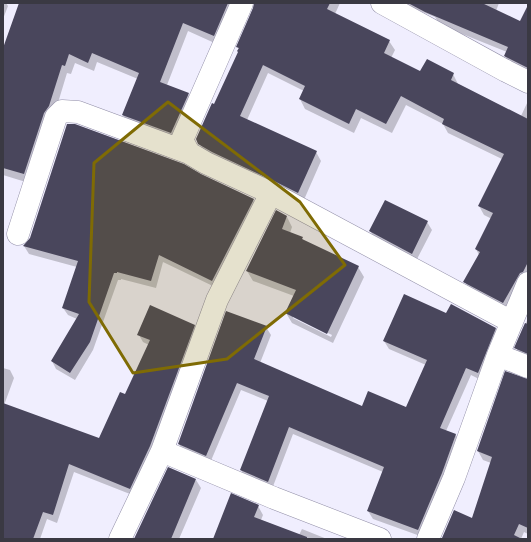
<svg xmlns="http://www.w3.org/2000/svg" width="531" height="542" font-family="'Roboto Condensed',sans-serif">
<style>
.shadow{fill:#0003;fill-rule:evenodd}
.building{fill:#49465c}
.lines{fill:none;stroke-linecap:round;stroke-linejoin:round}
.minor-casing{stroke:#918ea7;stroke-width:23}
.minor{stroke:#fff;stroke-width:22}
.marked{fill:#7f6b04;fill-opacity:0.2;stroke:#7f6b04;stroke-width:3;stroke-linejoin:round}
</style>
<rect width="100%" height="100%" fill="#f0eefe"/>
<path class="shadow" d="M3,3H6L8,6L3,19Z
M22,3H239L219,45L188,31L167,85L188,94L193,103L177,142L128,124L123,115L138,79L97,62L94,71L75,63L71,74L67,73L54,116L29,183L3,175V95Z
M255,3H340L335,14L389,41L395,50L391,58L420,73L453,74L458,84L521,116L528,101V281L511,313L470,291L465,282L479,255L476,249L492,219L484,215L479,206L502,159L448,133L443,124L406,105L392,133L361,118L354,133L305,109L300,99L304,91L268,73L247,120L316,152L321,161L303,202L205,153L197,139L215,105L239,53L238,47Z
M400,3H499L496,11L528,26V74L511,65L505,56L507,52L440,25L435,17Z
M200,175L253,200L258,207L217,288L163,262L156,288L121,279V280H118L93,350L75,380L56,369L52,361L77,319L68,315L63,308L77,267L29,254L24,246L31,238Z
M287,217L292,227L290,233L302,238L304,242L358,267L364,277L333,343L292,323L286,313L294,296L253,281L247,271ZM293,316L332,335L331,337L293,318Z
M427,222L432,230L416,261L375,239L370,231Z
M447,314L495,328L500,336L483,381L471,375L446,431L456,435L460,443L423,537L373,519L368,511L383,472L293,434L272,489L245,478L241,470L268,401L241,390L210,463L183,452L179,444L266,327L271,335L260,363L362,408L407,409L426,365L389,349L384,341Z
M528,318V360L521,357L516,348Z
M194,325L199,333L135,496L74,472L57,523L47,519L40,539H3V482L100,439L126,396L149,345L143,342L139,335Z
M3,368L10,370L14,378L3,408Z
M528,380V534L524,532L521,539H444L454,511L472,519L491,463L483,460L478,451Z
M196,480L201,488L179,539H135Z
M258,506L263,515L261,520L299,535L302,529L327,539H214Z"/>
<path class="building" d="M19,3H228L214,36L183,23L160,82L189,93L171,133L122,115L139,73L92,53L88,63L69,54L65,66L62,65L49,106L44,113L24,174L3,168V48Z
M254,3H330L327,9L390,40L384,53L420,71L427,59L454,73L451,80L528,119V262L523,272L520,273L503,303L463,282L480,252L475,249L493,213L478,206L504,154L442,124L444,119L401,96L386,124L356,109L349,124L299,99L305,86L263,65L240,116L317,151L298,193L276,182L212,152L198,144L196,139L212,103L214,104L238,52L237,51L239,48L236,47L253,8Z
M408,3H482L520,21L528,5V68L504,56L508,47L425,12Z
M67,124H75L184,164L201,174L254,199L212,281L159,255L151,281L117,272V273H114L90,342L70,373L51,361L79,314L62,308L78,261L23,246L30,238Z
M385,200L428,221L412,254L369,231Z
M276,210L287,216L282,229L303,237L302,239L359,266L327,334L285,313L296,290L246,271Z
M404,294L446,313L451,304L496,328L478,373L466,368L440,428L456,434L442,473L418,530L367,511L384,467L289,427L268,482L240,470L269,396L237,383L206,456L178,444L226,311L267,326L254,359L362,406L368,391L406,407L427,360L383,341Z
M150,305L195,325L150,446L130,489L69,464L53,515L43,512L33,539H3V403L99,438L120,392L125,394L150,340L137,335Z
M525,323L528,324V354L514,348Z
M505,371L528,379V528L519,524L514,535L522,539L442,538L454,510L472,518L492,457L477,451Z
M168,467L196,479L171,539H134Z
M231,493L259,505L254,517L307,537V539H213Z"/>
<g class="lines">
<g class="minor-casing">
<path id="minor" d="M382,3L506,71L528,82
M271,193L512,322
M18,234L56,117L62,111L78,112L189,153
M498,355L528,283
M162,451L217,300L271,193L206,163L189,153L182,140L242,3
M120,539L162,451L274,498L380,539
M428,539L454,478L498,355L528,367"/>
</g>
<use href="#minor" class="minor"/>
</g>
<path class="marked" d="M168,102L300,202L345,265L227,359L133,373L89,302L94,163Z"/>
<rect width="531" height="542" fill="none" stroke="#3a3943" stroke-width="8"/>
</svg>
